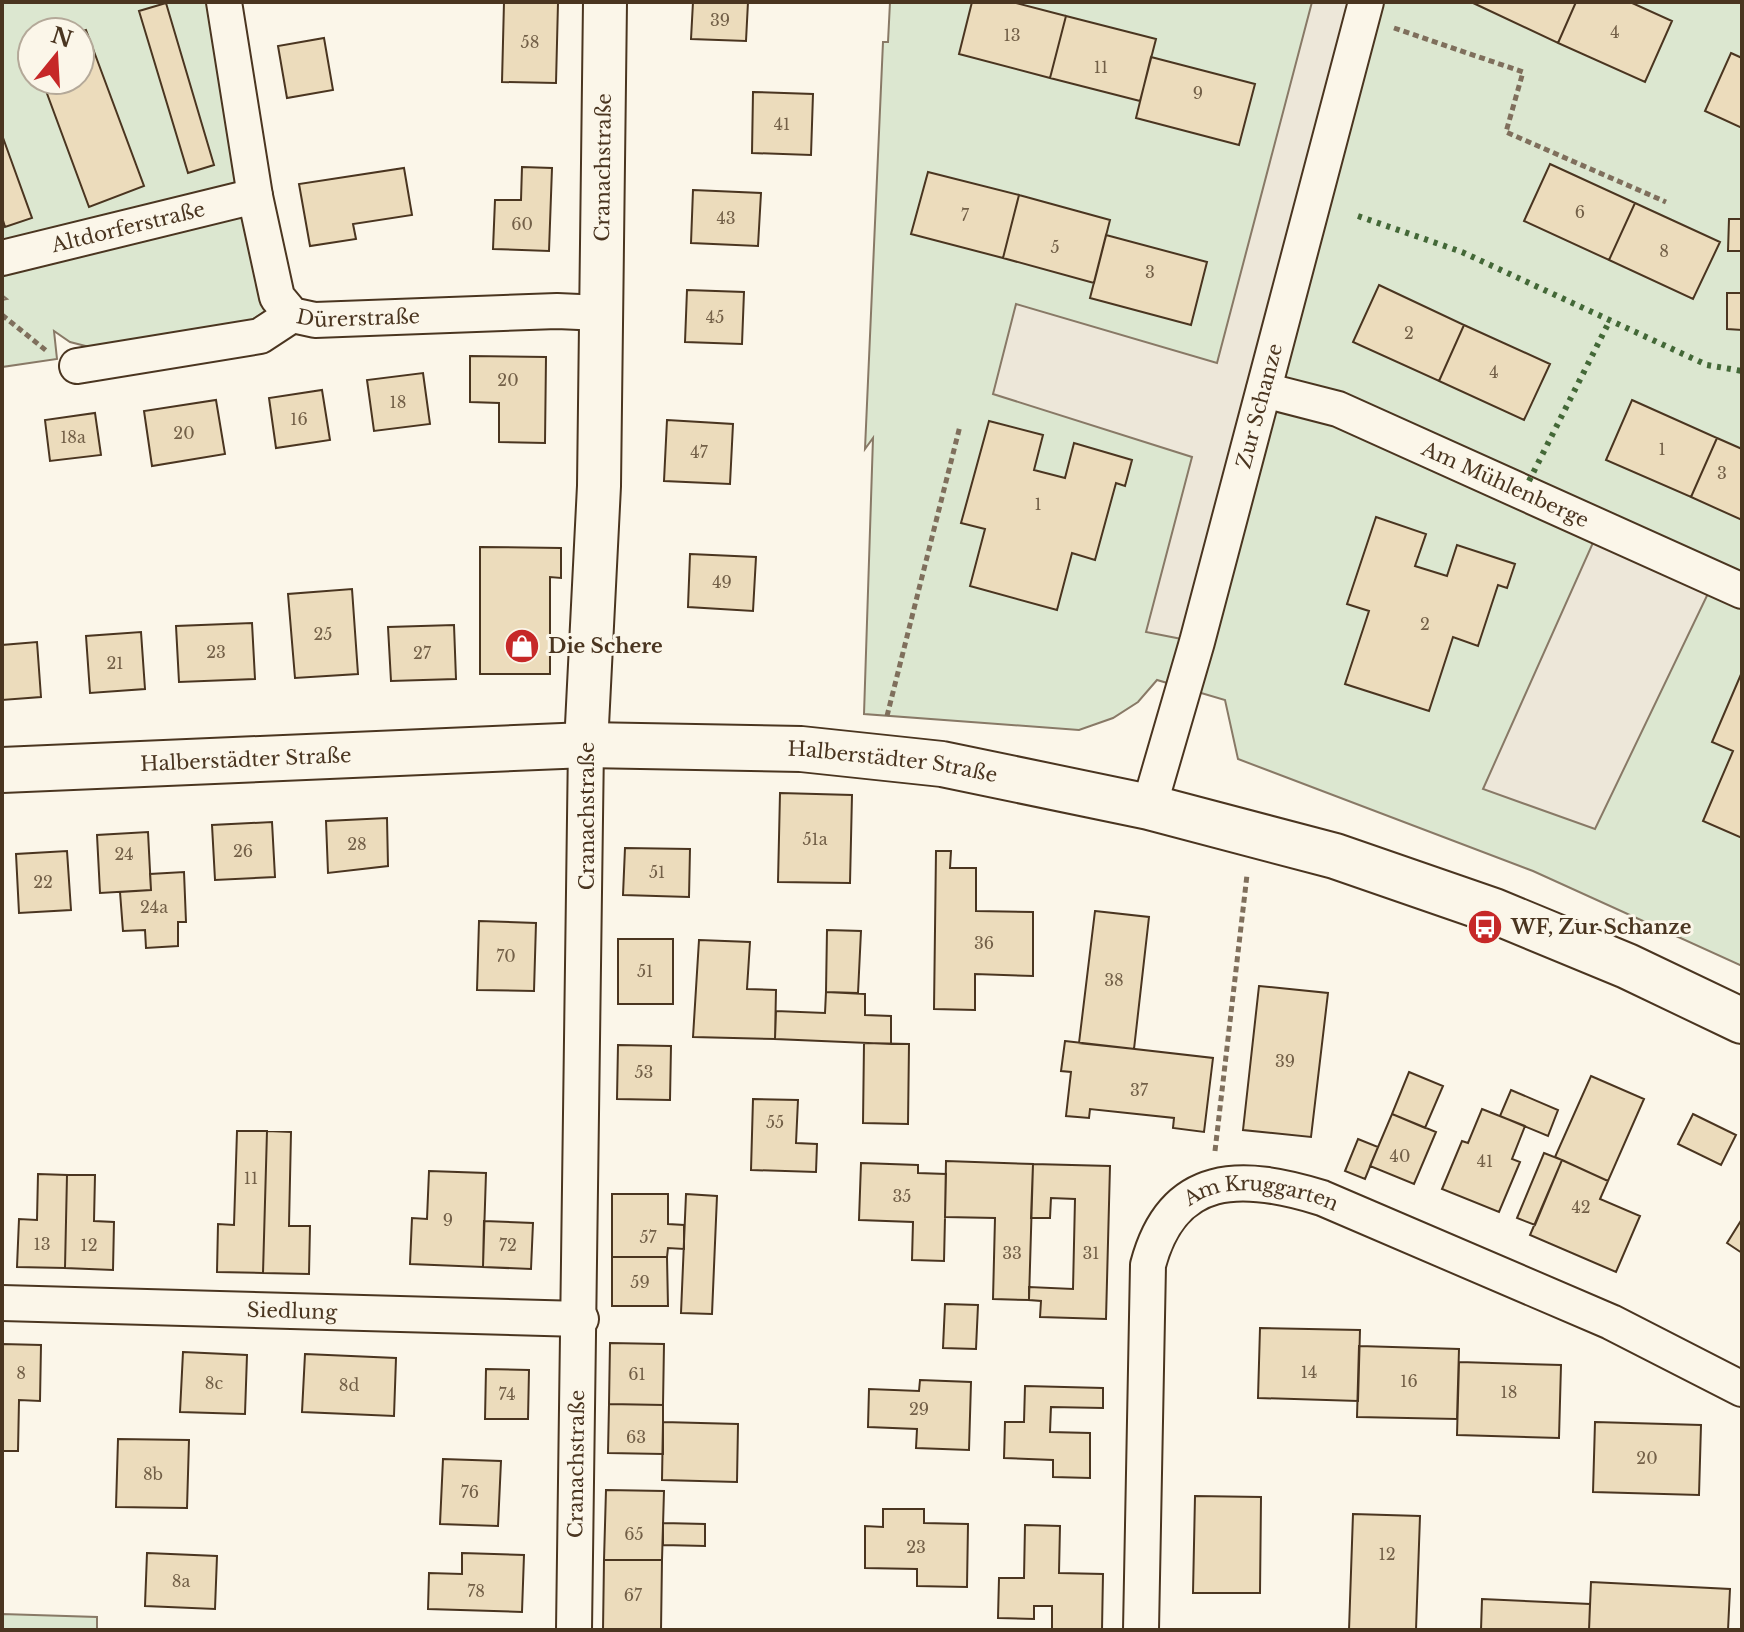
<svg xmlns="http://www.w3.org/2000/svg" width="1744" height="1632" font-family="'Libre Baskerville',serif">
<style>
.green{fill:#dce7d0;stroke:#887966;stroke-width:2;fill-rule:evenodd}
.parking{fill:#ede7d9;stroke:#887966;stroke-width:2}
.building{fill:#ecdcbc;stroke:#4a3520;stroke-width:2}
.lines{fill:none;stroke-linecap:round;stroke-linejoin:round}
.minor-casing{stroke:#4a3520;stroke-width:38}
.tertiary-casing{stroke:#4a3520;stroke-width:46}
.secondary-casing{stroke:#4a3520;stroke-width:48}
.path{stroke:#7f6f5c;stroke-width:5;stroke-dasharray:6 4;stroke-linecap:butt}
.minor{stroke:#fbf6e9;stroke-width:34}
.tertiary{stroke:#fbf6e9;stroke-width:42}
.secondary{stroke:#fbf6e9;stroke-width:44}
.hedge{stroke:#436837;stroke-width:6;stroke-dasharray:4 6;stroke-linecap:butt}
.labels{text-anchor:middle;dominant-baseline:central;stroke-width:6;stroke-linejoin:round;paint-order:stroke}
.number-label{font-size:16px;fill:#725f47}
.street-label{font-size:20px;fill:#4a3520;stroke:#fbf6e9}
.poi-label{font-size:20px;font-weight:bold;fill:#4a3520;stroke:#fbf6e9;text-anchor:start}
</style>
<rect width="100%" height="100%" fill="#fbf6e9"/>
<path class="green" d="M2,2H240L289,296L250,321L109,352L70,342L54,331L57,359L2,367V300L7,299L2,295ZM32,32H80V80H32Z
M890,2H1742V966L1533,871L1238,759L1225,700L1157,680L1138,702L1113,718L1079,730L864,714L873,438L865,449L883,42H888Z
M2,1614L97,1617V1630H2Z"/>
<path class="parking" d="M1312,2H1367L1197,642L1146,632L1192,457L993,394L1016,304L1217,363Z
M1600,527L1715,579L1595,829L1483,789Z"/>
<path class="building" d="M504,2L558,3L556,83L502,82Z
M693,2H748L746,41L691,39Z
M972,2H1012L1066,16L1050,78L959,54Z
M1471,2H1576L1558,43Z
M1576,2H1630L1672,21L1645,82L1558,43Z
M166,3L214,165L188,173L139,11Z
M1066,16L1156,39L1140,101L1050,78Z
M86,30L144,186L89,207L42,80H80V32Z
M324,38L333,90L287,98L278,46Z
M1731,53L1742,58V128L1705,111Z
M1151,57L1255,84L1239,145L1136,118Z
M753,92L813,94L811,155L752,153Z
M2,135L32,218L5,227L2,217Z
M1550,164L1635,203L1609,260L1524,221Z
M522,167L552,168L549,251L493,249L495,200H521Z
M404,168L412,215L353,224L356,239L310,246L299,184Z
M928,172L1019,195L1003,258L911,234Z
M693,190L761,193L758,246L691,243Z
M1019,195L1110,220L1094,283L1003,258Z
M1635,203L1720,242L1693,299L1609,260Z
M1729,219H1742V251H1728Z
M1106,235L1207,262L1191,325L1090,298Z
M1379,285L1464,325L1439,381L1353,342Z
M687,290L744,292L742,344L685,342Z
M1727,293H1742V330L1727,329Z
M1464,325L1550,364L1524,420L1439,381Z
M470,356L546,357L545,443L499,442V403L470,402Z
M423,373L430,424L374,431L367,380Z
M322,390L330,440L276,448L269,398Z
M216,400L225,454L152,466L144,411Z
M1632,400L1717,438L1691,497L1606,460Z
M95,413L101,455L50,461L45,420Z
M667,420L733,424L730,484L664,481Z
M989,421L1043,435L1034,470L1065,478L1074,443L1132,460L1125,486L1116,483L1095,560L1072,553L1057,610L970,586L985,529L961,523Z
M1717,438L1742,449V520L1691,497Z
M1376,517L1426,534L1415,566L1447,576L1457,545L1515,564L1507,588L1498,585L1478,646L1453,637L1429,711L1345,684L1369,611L1347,604Z
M480,547L561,548V578L550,577V674H480Z
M690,554L756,557L753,611L688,607Z
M352,589L358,674L295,678L288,594Z
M252,623L255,679L179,682L176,626Z
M454,625L456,679L391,681L388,627Z
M141,632L145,689L90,693L86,636Z
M37,642L41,697L2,700V645Z
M1742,672V838L1703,821L1733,751L1712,742Z
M780,793L852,795L850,883L778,882Z
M387,818L388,866L328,873L326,821Z
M272,822L275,877L215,880L212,825Z
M148,832L151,890L100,893L97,835Z
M625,848L690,849L689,897L623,895Z
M67,851L71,910L19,913L16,854Z
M936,851H951L950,868H976V911L1033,912V976L975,974V1010L934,1009Z
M184,872L186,922H178V946L146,948L145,930L123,931L120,892L151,890L150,874Z
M1095,911L1149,917L1134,1049L1079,1043Z
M479,921L536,923L534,991L477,990Z
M827,930L861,931L858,993L826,992Z
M618,939H673V1004H618Z
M699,940L750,942L747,989L776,990L775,1039L693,1037Z
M1259,986L1328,993L1311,1137L1243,1130Z
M826,992L865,994V1015L891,1016V1044L775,1039L776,1011L825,1013Z
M1065,1041L1213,1058L1204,1132L1173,1128L1174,1118L1090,1109L1089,1118L1066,1116L1071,1072L1061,1071Z
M864,1043L909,1044L908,1124L863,1123Z
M618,1045L671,1046L670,1100L617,1099Z
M1409,1072L1443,1086L1425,1128L1392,1114Z
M1591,1076L1644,1099L1608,1181L1555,1157Z
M1511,1090L1558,1110L1548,1136L1500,1116Z
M753,1099L798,1100L796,1143L817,1144L816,1172L751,1170Z
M1482,1109L1525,1126L1512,1159L1520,1162L1499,1212L1442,1189L1462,1141L1468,1143Z
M1392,1114L1436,1132L1414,1184L1370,1166Z
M1693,1114L1736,1135L1721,1165L1678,1144Z
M237,1131H267L263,1273L217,1272L218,1224L234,1225Z
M267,1131L291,1132L289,1226H310L309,1274L263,1273Z
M1358,1139L1378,1147L1365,1179L1345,1171Z
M1544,1153L1562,1160L1535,1225L1517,1218Z
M1562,1160L1608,1181L1600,1199L1640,1216L1616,1272L1530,1235Z
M946,1161L1033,1164L1029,1300L993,1299L995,1218L945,1217Z
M861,1163L918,1165V1173L946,1174L944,1261L912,1260L913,1222L859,1220Z
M1033,1164L1110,1166L1106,1319L1040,1317L1041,1301L1029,1300V1287L1073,1289L1075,1199L1051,1198L1050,1218H1031Z
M429,1171L486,1173L483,1267L410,1264L412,1218L427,1219Z
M38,1174L67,1175L65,1268L17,1267L19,1219L37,1220Z
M67,1175H95L94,1221L114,1222L113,1270L65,1268Z
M612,1194H668V1224L684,1225V1249L668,1248L667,1257H612Z
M686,1194L717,1196L712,1314L681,1313Z
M1742,1219V1253L1727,1243Z
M484,1221L533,1223L531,1269L483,1267Z
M612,1257H667L668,1306H612Z
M945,1304L978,1305L976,1349L943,1348Z
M1260,1328L1360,1330L1358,1401L1258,1398Z
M610,1343L664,1344L663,1405L609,1404Z
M2,1344L41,1345L40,1401L19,1400L18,1451H2Z
M1359,1346L1459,1349L1457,1419L1357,1417Z
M183,1352L247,1355L245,1414L180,1412Z
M305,1354L396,1358L394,1416L302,1412Z
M1459,1362L1561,1365L1559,1438L1457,1435Z
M486,1369L529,1370L528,1419H485Z
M920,1380L971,1382L969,1450L916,1448L917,1429L868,1427L869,1389L919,1391Z
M1025,1386L1103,1388V1408L1051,1407L1050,1432L1090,1433V1478L1053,1477V1460L1004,1458L1005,1422H1024Z
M609,1404L663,1405V1454L608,1453Z
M663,1422L738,1424L737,1482L662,1480Z
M1595,1422L1701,1425L1699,1495L1593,1492Z
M118,1439L189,1440L187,1508L116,1507Z
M443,1459L501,1461L498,1526L440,1524Z
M606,1490L664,1491L662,1560H604Z
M1195,1496L1261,1497L1260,1593H1193Z
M883,1509H924V1523L968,1524L967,1587L917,1586V1569L865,1568V1526L883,1527Z
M1353,1514L1420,1516L1416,1630H1349Z
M663,1523L705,1524V1546L663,1545Z
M1025,1525L1060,1526L1059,1573L1103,1574L1102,1630H1052V1606H1034V1619L998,1618L999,1578H1024Z
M147,1553L217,1556L215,1609L145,1606Z
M462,1553L524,1555L522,1612L428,1609L429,1573L462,1574Z
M604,1560H662L661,1630H603Z
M1591,1582L1730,1589L1728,1630H1589Z
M1482,1599L1590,1604L1589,1630H1481Z"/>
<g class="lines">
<g class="minor-casing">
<g id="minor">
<path id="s1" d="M224,2L255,196L277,297L292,315L315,320L557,311L602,313"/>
<path id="s2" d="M2,258L255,196"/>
<path d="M77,366L260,336L292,315"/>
<path id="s3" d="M1264,390L1338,409L1742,591"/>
<path id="s4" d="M1149,807L1197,642L1366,2"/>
<path id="s5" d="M2,1303L581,1319"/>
<path id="s6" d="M574,1630L586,745"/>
<path id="s7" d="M1141,1630L1148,1265C1173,1171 1242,1173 1322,1198L1611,1322L1742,1389"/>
</g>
</g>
<g class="tertiary-casing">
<g id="tertiary">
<path id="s8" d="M586,745L599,486L605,2"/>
</g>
</g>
<g class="secondary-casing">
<g id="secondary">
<path id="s9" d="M2,770L586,745L801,749L942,764L1149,807L1335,856L1494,911L1627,966L1742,1021"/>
</g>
</g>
<path class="path" d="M1394,28L1523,72L1506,132L1666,202
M2,315L48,352
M887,716L960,426
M1215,1151L1247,875"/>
<use href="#minor" class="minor"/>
<use href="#tertiary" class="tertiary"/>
<use href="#secondary" class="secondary"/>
<path class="hedge" d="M1358,216L1462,252L1707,365L1742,371
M1529,481L1610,320"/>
</g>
<defs>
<g id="shop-disc" transform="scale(1.8)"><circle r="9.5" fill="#c62828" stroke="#fbf6e9"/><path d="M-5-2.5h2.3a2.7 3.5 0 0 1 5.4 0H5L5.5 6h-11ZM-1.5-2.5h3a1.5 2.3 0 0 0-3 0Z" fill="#fff"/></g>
<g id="bus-disc" transform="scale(1.8)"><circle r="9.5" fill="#c62828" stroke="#fbf6e9"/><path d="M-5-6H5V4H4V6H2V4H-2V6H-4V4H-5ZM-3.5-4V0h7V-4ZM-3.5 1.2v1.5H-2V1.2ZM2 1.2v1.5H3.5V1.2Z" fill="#fff"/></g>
</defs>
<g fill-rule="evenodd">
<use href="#shop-disc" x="522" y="646"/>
<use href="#bus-disc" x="1485" y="927"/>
</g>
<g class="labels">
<g class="number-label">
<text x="720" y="20">39</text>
<text x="1615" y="32">4</text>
<text x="1012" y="35">13</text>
<text x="530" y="42">58</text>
<text x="1101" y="67">11</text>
<text x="1198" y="93">9</text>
<text x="782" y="124">41</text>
<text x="1580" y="212">6</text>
<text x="965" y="215">7</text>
<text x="726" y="218">43</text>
<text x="522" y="224">60</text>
<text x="1055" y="247">5</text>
<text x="1664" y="251">8</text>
<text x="1150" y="272">3</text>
<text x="715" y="317">45</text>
<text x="1409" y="333">2</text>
<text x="1494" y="372">4</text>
<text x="508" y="380">20</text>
<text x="398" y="402">18</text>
<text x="299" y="419">16</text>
<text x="184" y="433">20</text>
<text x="73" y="437">18a</text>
<text x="1662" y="449">1</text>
<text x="699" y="452">47</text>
<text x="1722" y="473">3</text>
<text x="1038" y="504">1</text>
<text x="722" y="582">49</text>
<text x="1425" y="624">2</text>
<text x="323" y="634">25</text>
<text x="216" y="652">23</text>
<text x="422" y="653">27</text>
<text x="115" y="663">21</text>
<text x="815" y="839">51a</text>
<text x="357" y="844">28</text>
<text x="243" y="851">26</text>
<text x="124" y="854">24</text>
<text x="657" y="872">51</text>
<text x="43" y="882">22</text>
<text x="154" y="907">24a</text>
<text x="984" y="943">36</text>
<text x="506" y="956">70</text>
<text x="645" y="971">51</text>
<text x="1114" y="980">38</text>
<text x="1285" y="1061">39</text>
<text x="644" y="1072">53</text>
<text x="1139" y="1090">37</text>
<text x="775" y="1122">55</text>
<text x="1400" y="1156">40</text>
<text x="1485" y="1161">41</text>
<text x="251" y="1178">11</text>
<text x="902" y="1196">35</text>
<text x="1581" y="1207">42</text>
<text x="448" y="1220">9</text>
<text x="648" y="1237">57</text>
<text x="42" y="1244">13</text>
<text x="89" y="1245">12</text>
<text x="508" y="1245">72</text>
<text x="1012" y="1253">33</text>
<text x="1091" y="1253">31</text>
<text x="640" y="1282">59</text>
<text x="1309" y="1372">14</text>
<text x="21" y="1373">8</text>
<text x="637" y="1374">61</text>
<text x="1409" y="1381">16</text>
<text x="214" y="1383">8c</text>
<text x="349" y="1385">8d</text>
<text x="1509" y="1392">18</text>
<text x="507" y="1394">74</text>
<text x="919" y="1409">29</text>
<text x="636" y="1437">63</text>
<text x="1647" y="1458">20</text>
<text x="153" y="1474">8b</text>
<text x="470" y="1492">76</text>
<text x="634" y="1534">65</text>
<text x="916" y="1547">23</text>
<text x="1387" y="1554">12</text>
<text x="181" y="1581">8a</text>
<text x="476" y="1591">78</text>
<text x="633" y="1595">67</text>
</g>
<g class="street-label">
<text stroke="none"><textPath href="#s8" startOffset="578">Cranachstraße</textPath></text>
<text stroke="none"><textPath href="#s2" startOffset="130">Altdorferstraße</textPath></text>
<text stroke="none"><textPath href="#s1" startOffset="390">Dürerstraße</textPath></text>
<text stroke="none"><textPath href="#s4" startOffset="416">Zur Schanze</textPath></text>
<text stroke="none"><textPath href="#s3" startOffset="260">Am Mühlenberge</textPath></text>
<text stroke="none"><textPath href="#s9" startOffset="244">Halberstädter Straße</textPath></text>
<text stroke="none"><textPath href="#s9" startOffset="892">Halberstädter Straße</textPath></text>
<text transform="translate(587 816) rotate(-90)">Cranachstraße</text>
<text stroke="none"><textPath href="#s7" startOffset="520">Am Kruggarten</textPath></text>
<text stroke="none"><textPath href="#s5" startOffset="290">Siedlung</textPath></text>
<text stroke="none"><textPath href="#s6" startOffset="166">Cranachstraße</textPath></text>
</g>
<g class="poi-label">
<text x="548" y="646">Die Schere</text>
<text x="1511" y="927">WF, Zur Schanze</text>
</g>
</g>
<rect width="1744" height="1632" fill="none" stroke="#4a3520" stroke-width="8"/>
<g transform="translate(56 56) rotate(18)"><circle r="38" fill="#fbf6e9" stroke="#b4a999" stroke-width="2"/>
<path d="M0-6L14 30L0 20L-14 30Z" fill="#c62828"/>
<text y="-12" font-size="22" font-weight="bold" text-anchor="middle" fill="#4a3520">N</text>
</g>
</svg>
